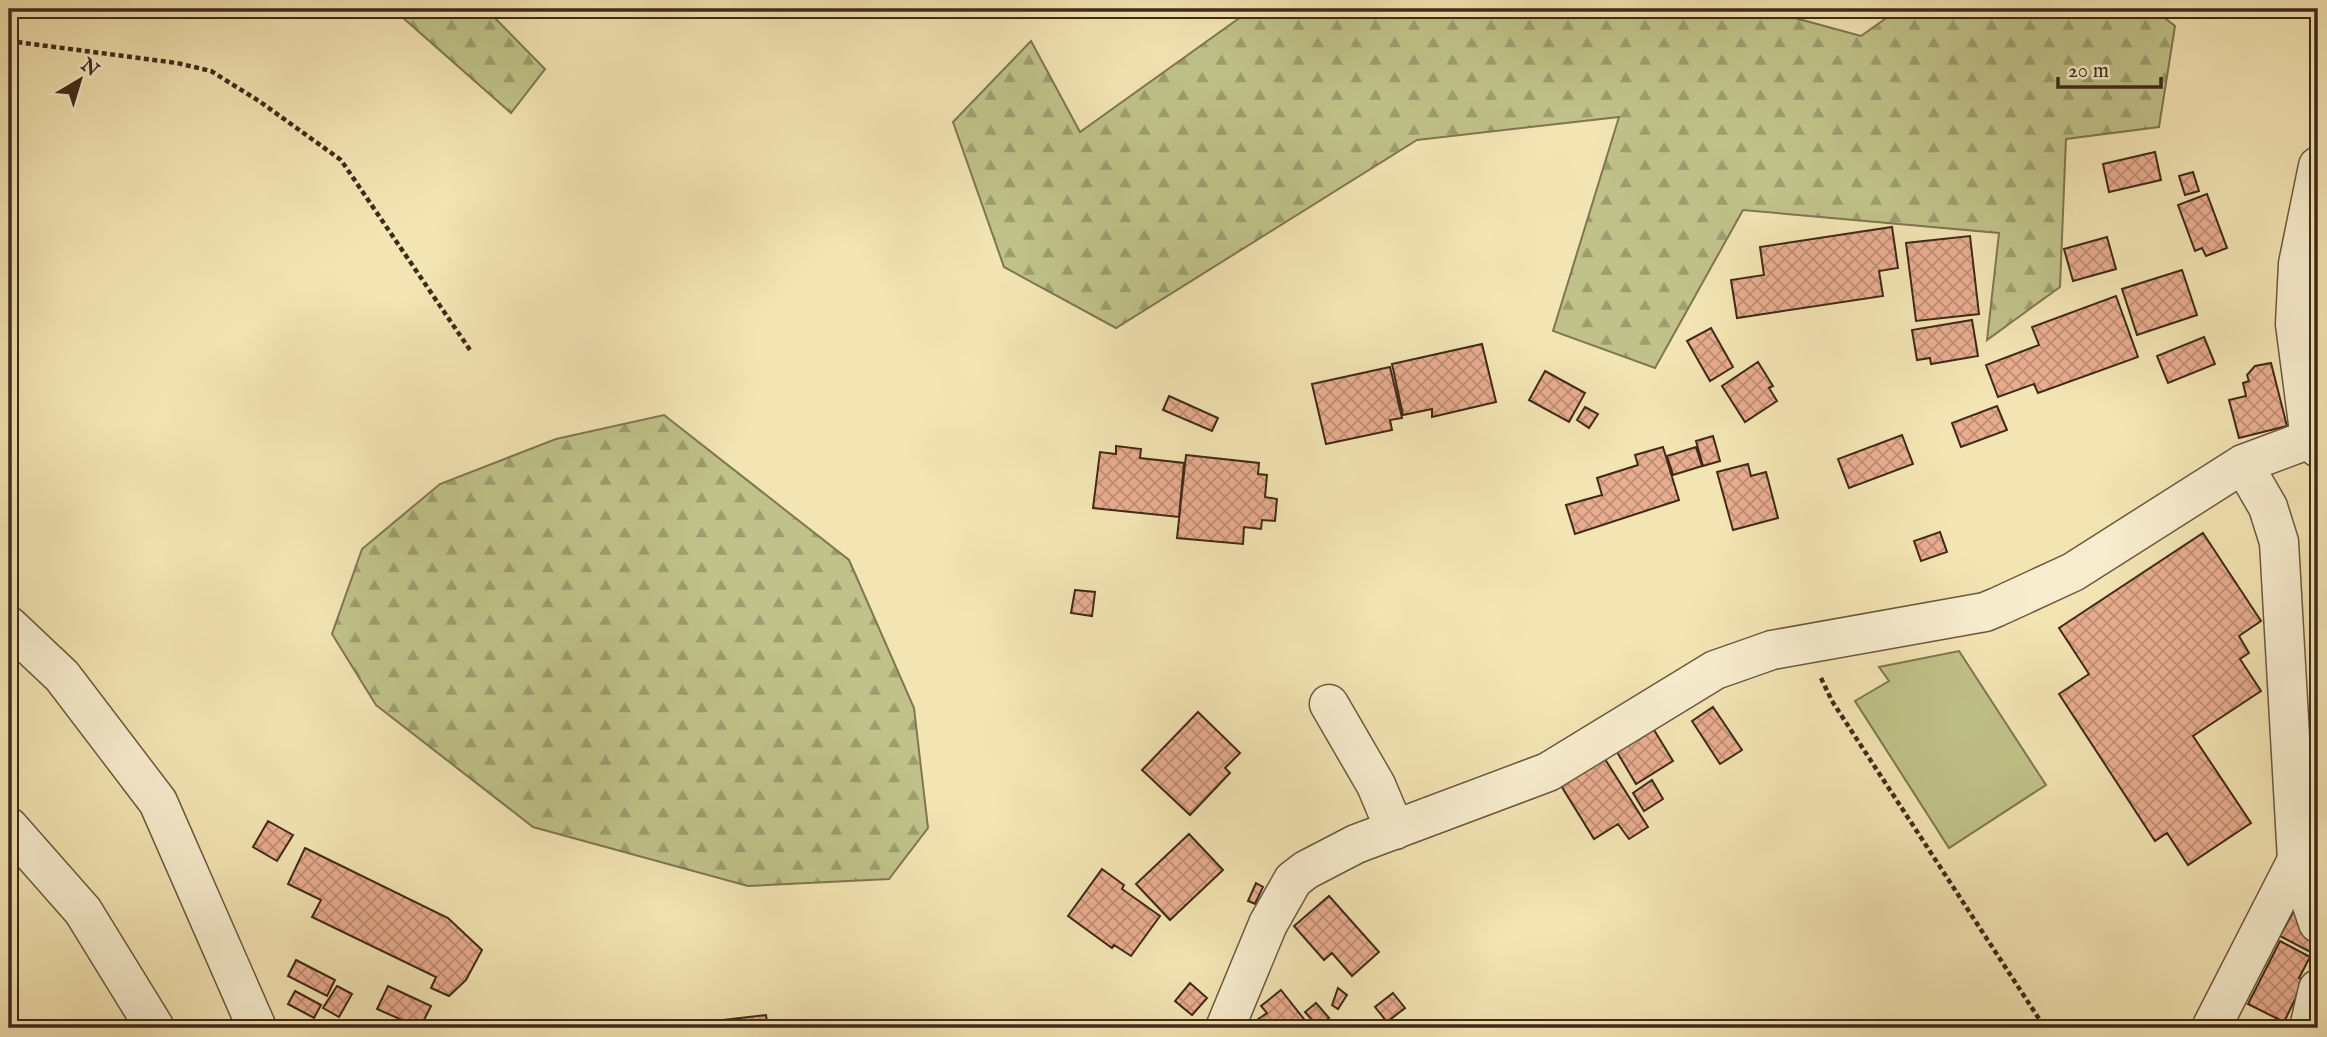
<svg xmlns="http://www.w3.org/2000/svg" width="2327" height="1037" font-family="'IM FELL English',serif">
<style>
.forest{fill:url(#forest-firs);stroke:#807650;stroke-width:2}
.pitch{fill:#c0c289;stroke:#807650;stroke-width:2}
.building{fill:url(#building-cross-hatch);stroke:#3f2a17;stroke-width:2}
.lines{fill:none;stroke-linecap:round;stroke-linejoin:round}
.minor-casing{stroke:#6c583e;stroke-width:41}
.tertiary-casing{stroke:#6c583e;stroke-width:41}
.path{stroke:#3f2a17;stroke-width:4.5;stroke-dasharray:5 3.5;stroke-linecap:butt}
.minor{stroke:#f7edce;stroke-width:38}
.tertiary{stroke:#f7edce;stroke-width:38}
</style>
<defs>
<pattern id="forest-firs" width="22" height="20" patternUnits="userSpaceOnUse" patternTransform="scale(1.75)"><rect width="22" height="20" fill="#c0c289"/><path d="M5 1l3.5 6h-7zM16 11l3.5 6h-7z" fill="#9d9e6f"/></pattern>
<pattern id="building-cross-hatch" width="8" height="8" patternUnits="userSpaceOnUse" patternTransform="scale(1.75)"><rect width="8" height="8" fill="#e9ad90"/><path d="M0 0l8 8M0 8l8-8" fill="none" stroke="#be8d75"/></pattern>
</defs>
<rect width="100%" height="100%" fill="#f3e4b3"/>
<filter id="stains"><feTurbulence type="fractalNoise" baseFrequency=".00286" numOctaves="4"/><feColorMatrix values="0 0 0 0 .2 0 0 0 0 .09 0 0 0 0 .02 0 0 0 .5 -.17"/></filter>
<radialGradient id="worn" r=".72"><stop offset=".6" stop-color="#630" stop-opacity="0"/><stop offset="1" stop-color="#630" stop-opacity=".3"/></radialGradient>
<path class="forest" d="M393,9H486L545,69L511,113Z
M1252,9H1762L1861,36L1899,9H2153L2175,26L2159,127L2066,139L2060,287L1987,340L1999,233L1743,210L1655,368L1553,331L1619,117L1417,140L1116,328L1004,267L953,122L1031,41L1080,132Z
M664,415L849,560L914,708L928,828L889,879L748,886L533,827L376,705L332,634L362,549L440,484L556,439Z"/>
<path class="pitch" d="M1959,651L2046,785L1949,848L1855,701L1889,681L1879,667Z"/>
<path class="building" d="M2155,152L2161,180L2109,192L2103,164Z
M2193,172L2199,191L2185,195L2179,176Z
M2207,194L2227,248L2206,256L2202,248L2195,251L2178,205Z
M1892,227L1898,268L1879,271L1883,296L1737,318L1731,280L1764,275L1760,247Z
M1970,236L1979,314L1916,321L1906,243Z
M2107,237L2116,269L2073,281L2064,249Z
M2182,270L2197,315L2137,335L2122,289Z
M2116,296L2138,357L2038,393L2034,384L1998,397L1986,365L2039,345L2032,327Z
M1972,320L1978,356L1931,364L1930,358L1917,360L1912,330Z
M1711,328L1733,367L1710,381L1687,341Z
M2204,337L2215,364L2168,383L2157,356Z
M1482,344L1496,402L1432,417V409L1403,415L1392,364Z
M1758,362L1773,386L1769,388L1777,401L1745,422L1722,386Z
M2271,363L2287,426L2239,438L2229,400L2246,396L2243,383L2249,381L2247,375L2255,366Z
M1390,367L1402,418L1390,420L1392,430L1326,444L1312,384Z
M1545,371L1585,393L1569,422L1529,400Z
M1169,396L1218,418L1212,431L1163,410Z
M1997,406L2007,430L1961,447L1952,423Z
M1585,407L1598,414L1589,428L1577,420Z
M1902,435L1913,464L1849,488L1838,459Z
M1713,436L1720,461L1703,466L1696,441Z
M1116,446L1141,449L1140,458L1184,463L1179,517L1093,508L1100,452L1116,454Z
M1663,447L1679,500L1575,534L1566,505L1602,495L1597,478L1638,465L1635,455Z
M1696,447L1702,466L1673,475L1667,456Z
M1186,455L1259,463L1258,474L1267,475L1265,497L1277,499L1275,521L1262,520L1261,529L1244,527L1243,544L1177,538Z
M1748,464L1751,476L1766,472L1778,518L1733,530L1717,472Z
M1940,532L1947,552L1921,561L1914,541Z
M2203,533L2261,621L2239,636L2249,653L2240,659L2261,691L2193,736L2251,823L2188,865L2167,833L2155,841L2059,694L2089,674L2059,628Z
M1075,590L1095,592L1092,616L1071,613Z
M1713,707L1742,750L1720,764L1692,721Z
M1198,712L1240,753L1225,768L1230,773L1190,815L1142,770Z
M1651,725L1673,761L1636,784L1614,747Z
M1603,756L1648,827L1629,839L1618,824L1594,839L1560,784Z
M1652,780L1663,799L1644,811L1633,793Z
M268,821L293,835L277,861L253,847Z
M1189,834L1223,870L1170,920L1136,884Z
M305,848L448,918L482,950L466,980L449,996L431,988L436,977L312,917L321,900L288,884Z
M1102,869L1124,885L1122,889L1160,916L1131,956L1114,945L1112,948L1068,916Z
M1256,883L1263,887L1255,904L1248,901Z
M1329,896L1379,952L1352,976L1332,953L1324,960L1294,926Z
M2296,907L2312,915L2318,947L2314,954L2280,936Z
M2280,941L2310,957L2299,978L2304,981L2284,1022L2248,1004Z
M296,960L335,980L327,996L288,976Z
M1190,983L1207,998L1192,1015L1175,1001Z
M337,986L352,994L339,1017L323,1008Z
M388,986L431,1006L420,1028L377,1009Z
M1338,988L1347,995L1338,1009L1332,1005Z
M1281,990L1311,1028H1263L1257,1020L1267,1013L1261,1006Z
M295,991L321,1005L314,1018L288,1004Z
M1393,993L1405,1008L1387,1022L1375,1007Z
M1316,1003L1329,1018L1318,1027L1305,1012Z
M766,1015L768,1028H653Z"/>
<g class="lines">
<g class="minor-casing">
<path id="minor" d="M2318,166L2298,264L2295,324L2310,439L2318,448
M2243,464L2268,507L2279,542L2297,860L2318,923
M9,626L62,676L158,802L257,1028
M1329,704L1376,785L1395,830
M1225,1028L1268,924L1293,880L1306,870L1356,844L1548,772L1715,670L1772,650L1985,612L1997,607L2073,572L2243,464L2310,439
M2309,1028L2318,989"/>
</g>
<g class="tertiary-casing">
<path id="tertiary" d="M9,827L83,911L155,1028
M2211,1028L2297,860"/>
</g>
<path class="path" d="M9,41L177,63L211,71L259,101L341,160L470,350
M1821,678L1832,701L2045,1028"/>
<use href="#minor" class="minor"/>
<use href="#tertiary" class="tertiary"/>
</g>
<rect width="2327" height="1037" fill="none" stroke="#f3e4b3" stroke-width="35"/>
<rect x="10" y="10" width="2306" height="1016" fill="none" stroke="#3f2a17" stroke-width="3.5"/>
<rect x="18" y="18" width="2292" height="1002" fill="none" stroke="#3f2a17" stroke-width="2"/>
<g transform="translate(80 80) rotate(38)" stroke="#f7edce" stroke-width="5" paint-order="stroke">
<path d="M0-5L12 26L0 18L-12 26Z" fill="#3f2a17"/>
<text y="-10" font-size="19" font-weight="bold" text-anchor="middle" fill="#3f2a17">N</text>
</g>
<path d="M2058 77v10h103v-10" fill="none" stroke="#3f2a17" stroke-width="3.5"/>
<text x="2068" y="77" font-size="21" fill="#3f2a17" stroke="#f7edce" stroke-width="5" paint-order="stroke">20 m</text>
<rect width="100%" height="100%" filter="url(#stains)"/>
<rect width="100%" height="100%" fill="url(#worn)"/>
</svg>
